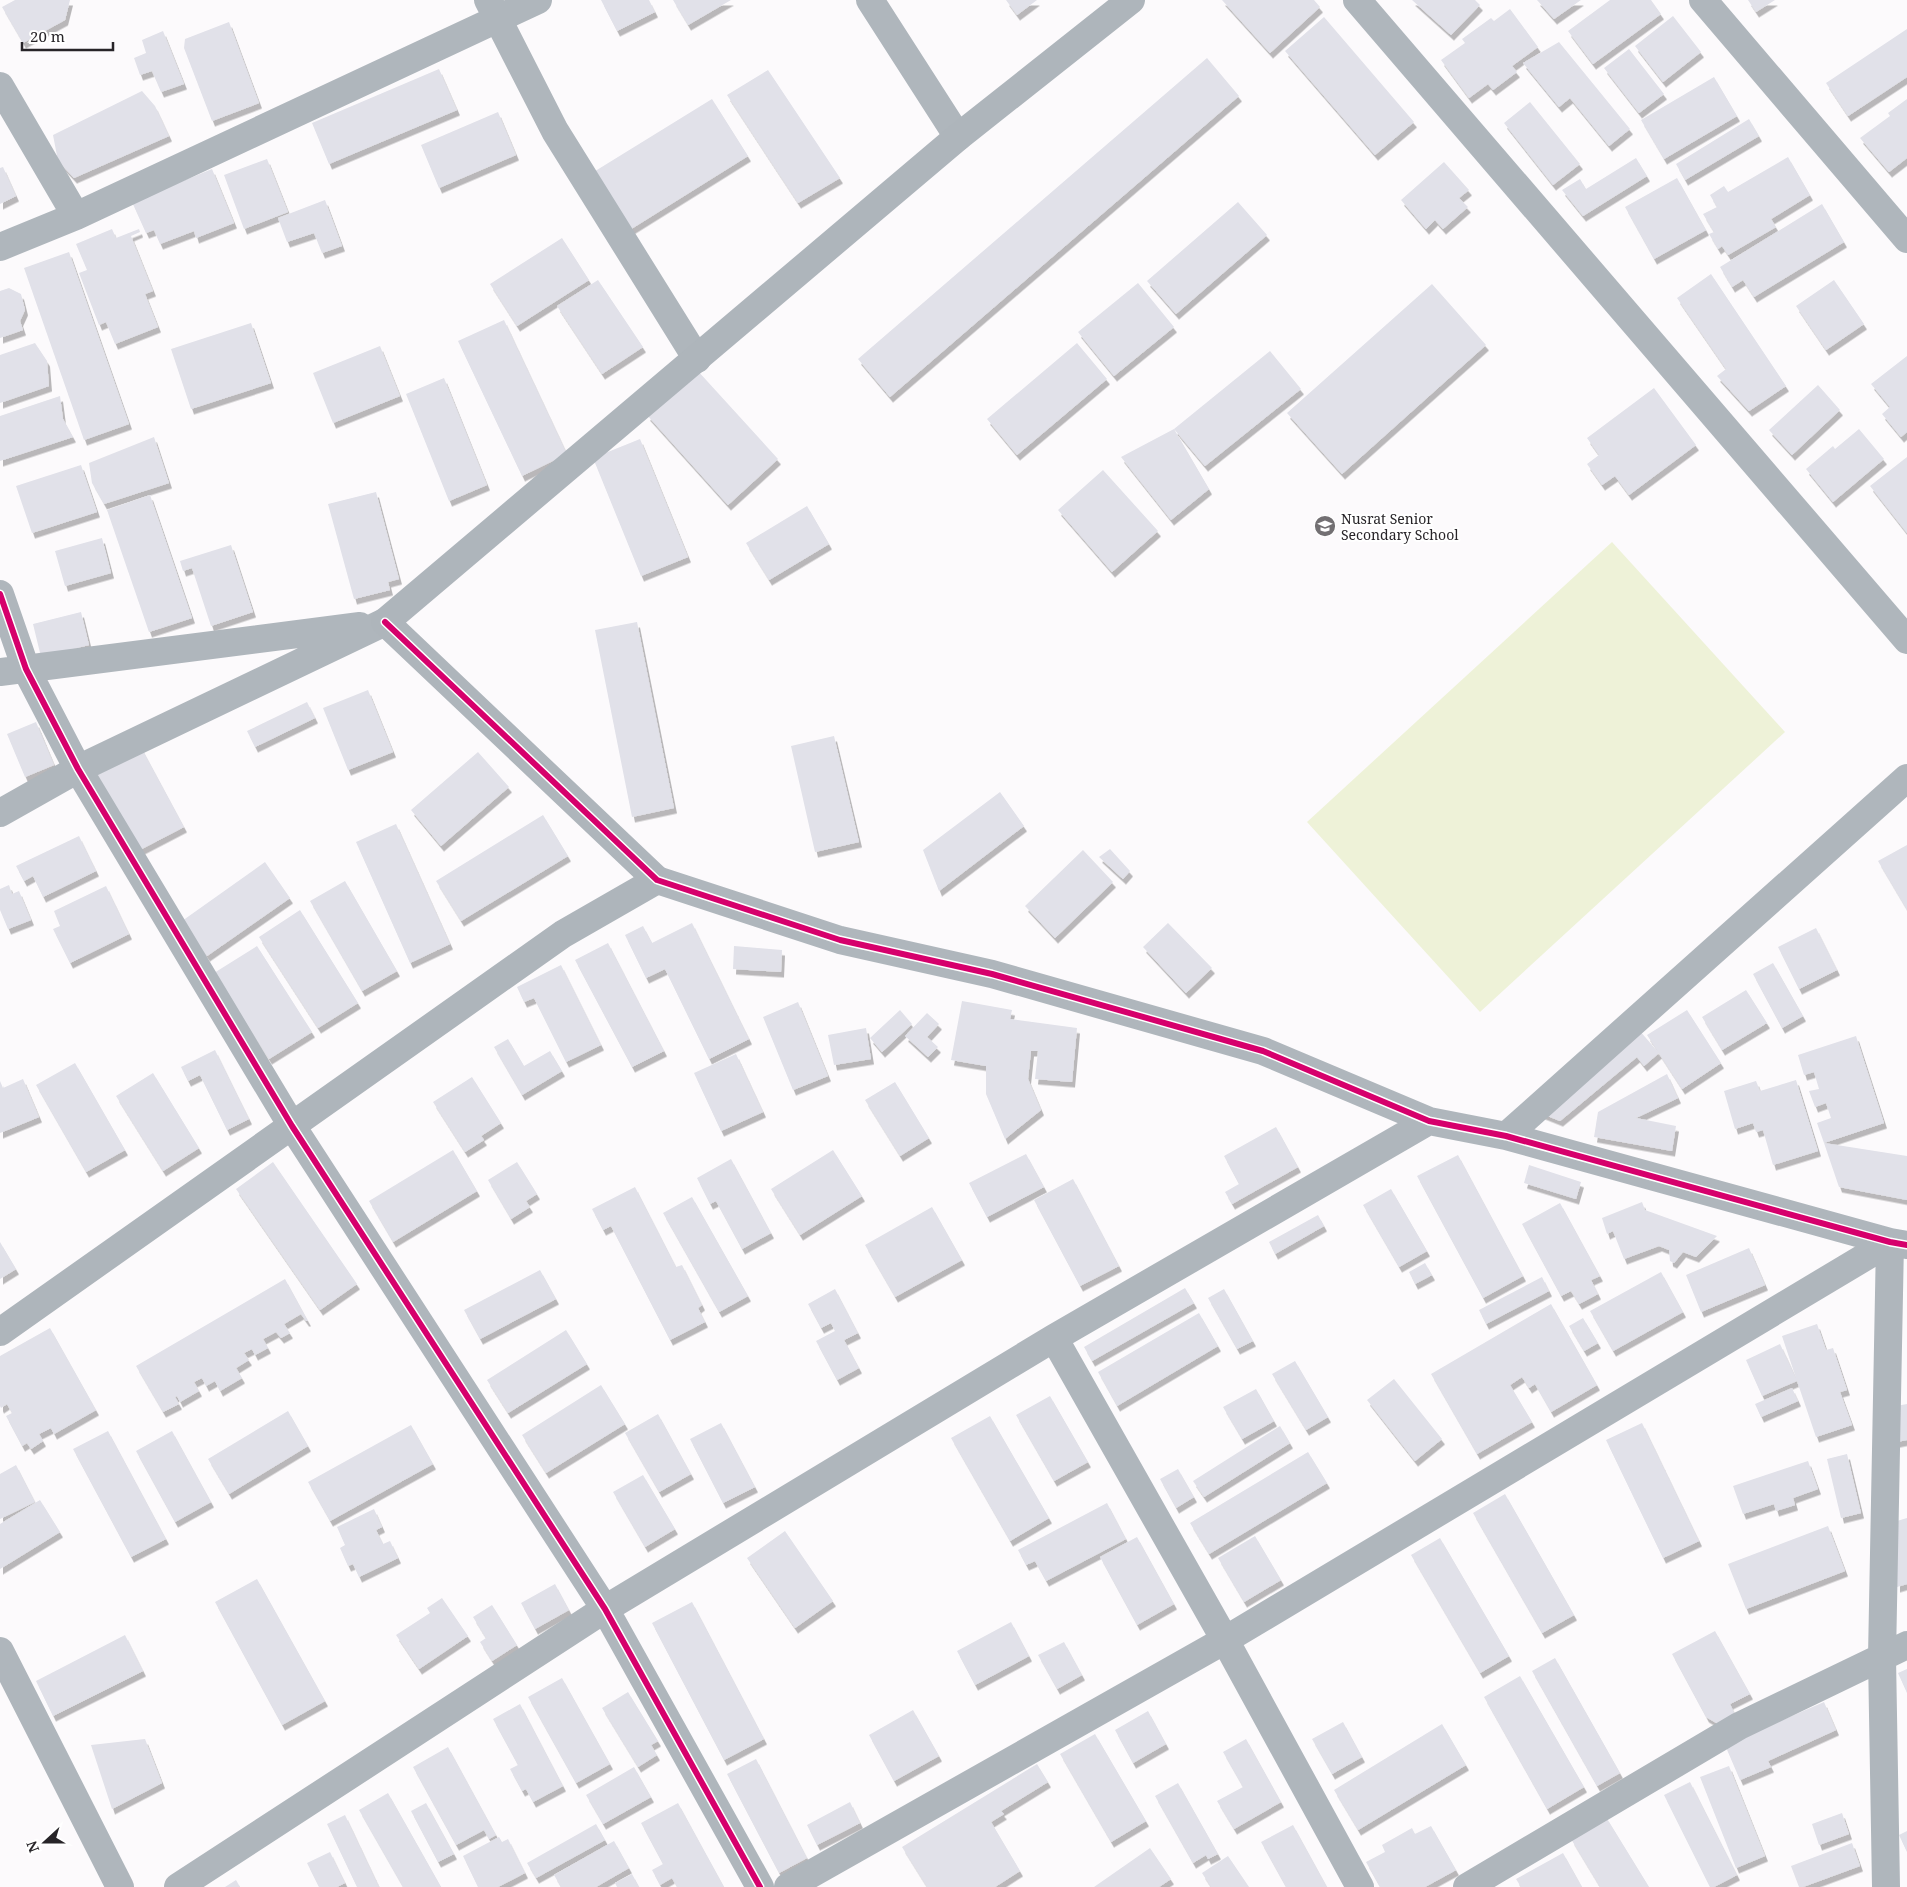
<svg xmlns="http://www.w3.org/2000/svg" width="1907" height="1887" font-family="'Noto Serif',serif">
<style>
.green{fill:#eef2d8}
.building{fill:#e1e1e9;filter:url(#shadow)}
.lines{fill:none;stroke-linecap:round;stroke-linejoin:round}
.street{stroke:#afb6bc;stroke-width:28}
.secondary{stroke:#aeb5bb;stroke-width:28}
.cycleway-casing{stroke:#fff;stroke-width:9}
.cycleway{stroke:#d6006c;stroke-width:6}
.labels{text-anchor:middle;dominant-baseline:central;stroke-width:4;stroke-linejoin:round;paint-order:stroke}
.poi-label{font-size:14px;fill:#272428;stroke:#fff;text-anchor:start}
</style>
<defs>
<filter id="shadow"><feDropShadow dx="3" dy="5.5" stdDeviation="0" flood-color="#0004"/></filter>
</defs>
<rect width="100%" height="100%" fill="#fcfafc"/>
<path class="green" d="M1612,542L1785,732L1480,1012L1307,822Z"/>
<path class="building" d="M15,0H70L65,20L23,43L2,7Z
M601,0H649L655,12L617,31Z
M673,0H731L688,25Z
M1006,0H1037L1017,15Z
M1222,0H1314L1320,7L1270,53Z
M1412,0H1475L1480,5L1451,35Z
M1537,0H1581L1554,19Z
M1610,0H1651L1661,14L1593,64L1568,31Z
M1748,0H1775L1756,12Z
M1510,9L1538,47L1512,66L1517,72L1493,90L1488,84L1469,98L1441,60L1465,43L1462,39L1491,18L1494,21Z
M1673,16L1701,52L1663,82L1635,46Z
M1324,17L1414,122L1375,155L1285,51Z
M229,22L259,103L212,121L184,48L185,39Z
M1907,29V77L1848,116L1826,83Z
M163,31L184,84L161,92L152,71L140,75L134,58L146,53L142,40Z
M1559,42L1630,129L1609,146L1570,98L1559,107L1523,63Z
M1629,49L1664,94L1639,113L1604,68Z
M1207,58L1239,96L890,397L858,359Z
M439,69L457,110L329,164L312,123Z
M768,70L840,178L798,203L727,95Z
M1714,77L1737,116L1664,159L1641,120Z
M142,91L155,106L169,136L74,178L58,161L53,135Z
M712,99L748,156L628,231L592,173Z
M1907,99V158L1889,172L1860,138L1890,116L1888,113Z
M1530,102L1580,164L1553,185L1504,123Z
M498,112L516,155L439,188L421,145Z
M1749,119L1759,136L1685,180L1676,164Z
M1788,157L1810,195L1771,219L1776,227L1728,255L1722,246L1718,249L1709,234L1714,232L1703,214L1717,207L1710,195L1724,186L1728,192Z
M1636,158L1647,176L1583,216L1562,190L1580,179L1586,189Z
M267,159L288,212L244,229L224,175Z
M1444,162L1469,190L1459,198L1468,207L1443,229L1435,220L1426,229L1401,200Z
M3,167L16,196L0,204V168Z
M212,169L234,223L196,238L194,231L160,244L154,230L146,233L132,202Z
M1677,178L1706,230L1654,259L1625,207Z
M325,200L342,246L322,253L314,233L287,242L278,218Z
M1238,202L1267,235L1176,314L1147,281Z
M1822,204L1844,242L1754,297L1743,280L1732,287L1720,267Z
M112,229L116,238L139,229L140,232L131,236L153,291L145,294L158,327L115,344L106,322L99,325L79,273L87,270L76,244Z
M562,238L589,280L517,326L490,284Z
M69,252L129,424L84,440L24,268Z
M1711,274L1786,386L1749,411L1717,376L1726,369L1677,298Z
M598,280L643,347L602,374L557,306Z
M1834,280L1864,324L1826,350L1796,306Z
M1138,283L1174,327L1114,376L1078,332Z
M1432,284L1486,345L1342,474L1287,413Z
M9,288L21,294L25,310L20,321L23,330L0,338V291Z
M504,320L567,454L522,476L458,341Z
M251,323L271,383L191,409L171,349Z
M35,343L47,361L49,386L0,403V355Z
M1077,343L1107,379L1017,455L987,419Z
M380,346L400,396L333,423L313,373Z
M1270,351L1301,389L1205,466L1174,429Z
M1907,356V432L1901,437L1882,414L1890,407L1871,384Z
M697,370L778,459L728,505L647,415Z
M444,378L487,485L449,501L406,394Z
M1818,385L1840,410L1792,455L1769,430Z
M1654,388L1696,445L1629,495L1615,476L1602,485L1587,464L1599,455L1587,438Z
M60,396L63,419L73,437L0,461V416Z
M1174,429L1209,489L1171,520L1121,457Z
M1859,429L1884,459L1833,502L1806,469L1833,446L1835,449Z
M154,437L169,483L104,504L92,483L89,463Z
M640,439L688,557L641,576L593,458Z
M1907,457V533L1870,486Z
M81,465L97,512L32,533L16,486Z
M1103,470L1158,531L1112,572L1058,510Z
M376,492L399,579L388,582L390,590L354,599L328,504Z
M150,495L192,618L149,632L107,510Z
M807,506L829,544L769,580L746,543Z
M102,538L111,573L65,586L55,551Z
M231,545L253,612L211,626L192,568L183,571L180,561Z
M81,612L89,645L41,657L33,624Z
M637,622L674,808L632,817L595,630Z
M368,690L393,752L348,770L323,708Z
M307,702L315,718L255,747L247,731Z
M36,722L54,765L25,777L7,734Z
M834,736L859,842L815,852L791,746Z
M141,747L184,827L136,852L90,765Z
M478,752L509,787L441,846L411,810Z
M1000,792L1024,826L939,891L923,850Z
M543,815L568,856L461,921L436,881Z
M396,824L450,944L410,963L356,842Z
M79,836L96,871L43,897L33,876L24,881L16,866Z
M1907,845V910L1878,861Z
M1110,849L1130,871L1123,879L1099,857Z
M1083,850L1113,882L1055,938L1025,906Z
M265,862L290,898L207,956L182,921Z
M345,881L397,971L362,991L310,901Z
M9,885L12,894L19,891L31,920L8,929L0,910V889Z
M106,886L129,934L70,963L53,929L60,926L54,911Z
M300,910L358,1003L318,1028L259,937Z
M692,923L749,1039L709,1059L665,969L646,978L625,935L643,926L652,943Z
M1168,923L1212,968L1186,993L1143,947Z
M1816,928L1837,970L1799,989L1778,947Z
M608,943L664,1051L632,1067L575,960Z
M257,946L312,1032L269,1059L214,973Z
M734,946L782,950L781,972L733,969Z
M1773,963L1803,1016L1782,1028L1753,974Z
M561,965L601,1045L566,1062L534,998L524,1002L517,987Z
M1746,990L1767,1023L1722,1050L1702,1017Z
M962,1001L1012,1010L1010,1019L1077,1028L1072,1082L1035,1079L1038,1051H1031L1028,1079L1041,1110L1005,1139L986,1094V1066L951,1060Z
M798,1002L828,1076L793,1090L763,1017Z
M900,1010L912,1024L882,1052L870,1038Z
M1687,1010L1721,1063L1682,1089L1647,1035Z
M927,1013L939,1024L927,1037L938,1047L928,1057L905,1036Z
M866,1028L871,1059L834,1065L828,1035Z
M1639,1030L1659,1053L1644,1066L1637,1057L1560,1121L1540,1113Z
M1856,1036L1884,1123L1824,1143L1817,1123L1831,1118L1826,1103L1815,1107L1809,1091L1819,1089L1814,1072L1804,1075L1798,1055Z
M508,1039L524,1066L550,1051L562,1071L522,1095L494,1047Z
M215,1050L249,1119L227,1130L200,1075L188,1081L181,1067Z
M736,1054L763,1112L721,1131L694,1073Z
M75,1063L125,1150L86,1172L36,1085Z
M153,1073L199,1148L163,1171L116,1096Z
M1667,1074L1678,1098L1636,1118L1676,1126L1672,1151L1594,1137L1598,1112Z
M472,1077L501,1123L481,1136L484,1140L465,1152L433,1102Z
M23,1079L39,1117L0,1133V1081L3,1088Z
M1796,1080L1818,1151L1773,1165L1763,1130L1756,1132L1753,1123L1735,1129L1724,1091L1756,1081L1760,1091Z
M895,1082L929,1138L900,1156L865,1100Z
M1276,1127L1298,1167L1232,1204L1225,1192L1239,1184L1224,1156Z
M1824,1143L1907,1156V1200L1839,1187Z
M453,1150L477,1191L393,1242L369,1201Z
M833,1150L862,1196L800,1235L771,1189Z
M1026,1154L1044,1187L987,1217L969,1183Z
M1458,1155L1523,1276L1483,1298L1417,1176Z
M731,1159L771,1233L742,1249L716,1201L710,1204L697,1178Z
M273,1162L357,1284L320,1310L236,1189Z
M517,1162L537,1194L526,1201L530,1207L511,1219L488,1180Z
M1529,1165L1581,1182L1576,1199L1524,1183Z
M1073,1179L1119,1266L1080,1286L1034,1200Z
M635,1187L676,1267L682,1265L702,1305L698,1308L705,1322L670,1340L611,1226L603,1230L592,1209Z
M1391,1189L1427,1251L1399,1267L1363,1205Z
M692,1197L748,1296L719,1312L663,1213Z
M1642,1202L1645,1210L1717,1236L1696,1257L1683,1252L1674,1263L1670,1261L1669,1250L1659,1246L1624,1259L1613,1231L1607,1234L1602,1218Z
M1560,1203L1600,1276L1591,1280L1598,1294L1579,1304L1571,1291L1561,1296L1522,1224Z
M932,1207L962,1260L895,1297L865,1245Z
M1318,1215L1324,1226L1275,1254L1269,1242Z
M0,1242L16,1269L0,1279Z
M1749,1248L1765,1285L1701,1312L1686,1275Z
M1425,1263L1432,1275L1415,1284L1409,1272Z
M540,1270L556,1299L480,1339L464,1310Z
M1661,1272L1683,1312L1613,1351L1590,1311Z
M1542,1277L1549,1291L1486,1324L1479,1310Z
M285,1279L308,1321H306L301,1314L284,1324L290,1333L281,1338L276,1332L263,1339L268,1348L255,1355L252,1349L244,1353L249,1360L236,1368L242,1378L220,1391L215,1381L206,1386L202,1378L194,1382L199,1391L180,1402L177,1396L175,1397L179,1404L163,1412L136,1366Z
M1185,1288L1194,1303L1092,1361L1084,1347Z
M835,1289L858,1333L844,1340L859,1368L837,1380L816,1341L835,1331L831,1323L821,1328L808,1304Z
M1224,1289L1253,1341L1237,1349L1208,1298Z
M1551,1304L1597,1385L1551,1412L1535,1384L1529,1388L1522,1377L1510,1385L1532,1422L1477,1454L1431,1374Z
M1199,1313L1218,1346L1117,1406L1098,1372Z
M1583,1318L1598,1343L1584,1351L1569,1326Z
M1817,1324L1826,1350L1833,1348L1847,1390L1840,1392L1852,1425L1816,1437L1797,1381L1762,1396L1746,1360L1780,1344L1796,1378L1782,1336Z
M50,1328L96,1410L54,1434L51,1428L39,1434L43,1441L31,1449L27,1443L22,1446L6,1416L12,1413L7,1404L1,1408L0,1406V1356Z
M566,1330L587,1364L508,1413L487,1380Z
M1295,1361L1328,1417L1306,1430L1272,1374Z
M1394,1379L1442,1439L1415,1461L1367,1400Z
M601,1385L625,1424L546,1473L522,1435Z
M1792,1388L1798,1401L1761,1417L1755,1404Z
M1256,1389L1274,1421L1242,1439L1223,1407Z
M1050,1396L1088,1462L1054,1481L1016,1415Z
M1907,1404V1440L1897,1442L1896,1406Z
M288,1411L308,1446L229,1494L208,1459Z
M658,1414L691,1474L659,1492L625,1433Z
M990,1416L1049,1518L1010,1541L951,1438Z
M721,1423L755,1487L723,1503L690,1439Z
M1642,1423L1699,1541L1663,1558L1606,1440Z
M411,1425L433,1464L330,1521L308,1482Z
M1280,1426L1290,1443L1204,1497L1193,1481Z
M108,1431L166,1539L131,1557L73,1449Z
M172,1431L211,1502L175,1522L136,1451Z
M1308,1452L1327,1483L1209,1554L1190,1523Z
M1847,1454L1861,1513L1841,1518L1827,1459Z
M1808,1461L1818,1489L1793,1498L1795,1505L1776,1511L1774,1504L1743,1514L1733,1486Z
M16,1465L35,1502L0,1519V1474Z
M1178,1469L1194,1497L1176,1508L1160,1479Z
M643,1475L675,1529L645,1547L613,1492Z
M1505,1494L1574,1615L1542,1633L1473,1513Z
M40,1500L60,1532L0,1569V1524Z
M1107,1503L1126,1539L1046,1581L1035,1561L1026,1565L1018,1550Z
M374,1509L382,1527L376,1530L383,1544L390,1541L398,1558L359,1577L353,1564L348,1566L340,1548L345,1545L337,1527Z
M1907,1518V1584L1897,1587V1521Z
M1828,1526L1845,1571L1746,1609L1728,1564Z
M785,1531L833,1601L795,1628L747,1558Z
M1255,1536L1281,1580L1244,1602L1218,1558Z
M1137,1537L1174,1604L1137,1625L1100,1557Z
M1440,1538L1509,1656L1480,1673L1411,1555Z
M257,1579L325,1701L282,1725L215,1602Z
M555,1584L569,1610L535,1629L521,1603Z
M442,1598L468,1636L419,1669L396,1635L430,1613L427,1608Z
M692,1602L764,1739L724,1760L652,1623Z
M492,1605L517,1645L492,1661L480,1642L486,1638L473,1617Z
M1011,1622L1029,1656L975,1685L957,1651Z
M1715,1631L1750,1694L1730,1704L1735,1715L1718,1724L1706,1717L1672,1654Z
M125,1635L143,1671L53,1716L36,1681Z
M1064,1642L1082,1675L1057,1689L1038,1655Z
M1555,1658L1620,1773L1597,1786L1532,1671Z
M1907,1669V1693L1898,1673Z
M1520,1676L1584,1787L1547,1809L1484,1697Z
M562,1678L610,1764L576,1783L528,1697Z
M628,1692L658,1741L651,1745L657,1755L638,1767L602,1708Z
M1824,1702L1836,1730L1768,1761L1771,1767L1740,1780L1725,1745Z
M520,1704L563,1786L533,1802L526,1789L522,1791L510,1769L518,1765L493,1719Z
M913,1710L939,1756L894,1781L869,1735Z
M1148,1711L1166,1744L1133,1763L1115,1730Z
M1343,1722L1362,1757L1332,1774L1312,1739Z
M1442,1724L1466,1765L1358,1830L1334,1790Z
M1095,1734L1146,1821L1111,1842L1060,1754Z
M145,1739L162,1783L112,1809L91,1745Z
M1246,1739L1281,1802L1234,1829L1217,1801L1243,1787L1223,1752Z
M448,1747L496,1835L489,1839L484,1830L456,1845L413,1767Z
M756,1759L807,1858L779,1873L727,1774Z
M1037,1764L1048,1782L1001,1811L1004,1814L991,1822L1020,1871L995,1887H927L902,1847Z
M1729,1766L1765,1856L1736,1868L1700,1777Z
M634,1767L651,1797L603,1824L586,1795Z
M1690,1782L1737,1875L1714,1887H1710L1664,1795Z
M1178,1783L1218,1854L1208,1859L1206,1855L1193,1863L1155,1796Z
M388,1793L441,1887H403L359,1810Z
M850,1802L860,1823L817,1845L807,1825Z
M426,1803L454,1854L438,1862L411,1811Z
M678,1803L702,1847L724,1887H677L672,1878L660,1885L652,1870L663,1864L641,1823Z
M1842,1813L1849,1834L1819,1845L1812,1824Z
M345,1815L379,1887H357L327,1824Z
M1606,1817L1649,1887H1600L1571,1839Z
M596,1824L605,1840L536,1878L527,1863Z
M1293,1825L1327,1887H1286L1261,1842Z
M1431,1826L1456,1870L1425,1887H1380L1366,1862L1385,1852L1382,1845L1412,1828L1415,1834Z
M1907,1831V1852L1899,1835Z
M499,1837L502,1842L508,1839L525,1873L498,1887H478L463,1856Z
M614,1841L629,1868L596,1887H561L554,1875Z
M1852,1843L1860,1866L1803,1887H1799L1791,1866Z
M1150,1848L1171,1879L1159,1887H1094Z
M330,1852L345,1883L337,1887H319L307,1863Z
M1563,1853L1582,1887H1521L1516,1879Z
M1228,1856L1249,1887H1211L1202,1873Z
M632,1874L639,1887H617L615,1883Z
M236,1880L240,1887H225Z"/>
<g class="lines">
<path class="street" d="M488,0L555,131L697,359
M870,0L958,137
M1357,0L1907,640
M1703,0L1907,239
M0,86L76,216
M0,247L76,216L538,0
M0,594L26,669L78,769L292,1126L605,1609L760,1887
M0,672L360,626
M0,813L78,769L385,622
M657,880L840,940L992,974L1263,1051L1429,1121L1506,1136L1890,1242L1907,1245
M1506,1136L1907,778
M1054,1338L1225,1640L1360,1887
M0,1651L120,1887
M178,1887L605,1609L1054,1338L1429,1121
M788,1887L1225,1640L1890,1242
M1467,1887L1739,1726L1907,1645
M1886,1887L1882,1657L1890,1242"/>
<path class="secondary" d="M0,1332L563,934L657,880L385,622L958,137L1131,0"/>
<g class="cycleway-casing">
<path id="cycleway" d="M0,594L26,669L78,769L292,1126L605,1609L760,1887
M385,622L657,880L840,940L992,974L1263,1051L1429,1121L1506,1136L1890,1242L1907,1245"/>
</g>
<use href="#cycleway" class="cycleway"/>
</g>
<defs>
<g id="school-disc" transform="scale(1.125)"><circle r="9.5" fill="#726f72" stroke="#fff"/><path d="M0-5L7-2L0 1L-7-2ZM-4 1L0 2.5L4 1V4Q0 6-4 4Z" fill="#fff"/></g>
</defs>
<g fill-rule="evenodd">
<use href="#school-disc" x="1325" y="526"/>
</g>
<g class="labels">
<g class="poi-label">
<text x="1341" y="518">Nusrat Senior<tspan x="1341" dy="16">Secondary School</tspan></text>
</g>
</g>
<g transform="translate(45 1842) rotate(249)" stroke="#ffffff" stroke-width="4" paint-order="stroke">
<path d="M0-4L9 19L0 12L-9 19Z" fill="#272428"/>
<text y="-8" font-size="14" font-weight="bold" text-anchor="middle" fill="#272428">N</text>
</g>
<path d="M22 42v8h91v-8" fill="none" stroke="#272428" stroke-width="2.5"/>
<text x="30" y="42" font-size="15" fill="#272428" stroke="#ffffff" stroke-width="4" paint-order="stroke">20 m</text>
</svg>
